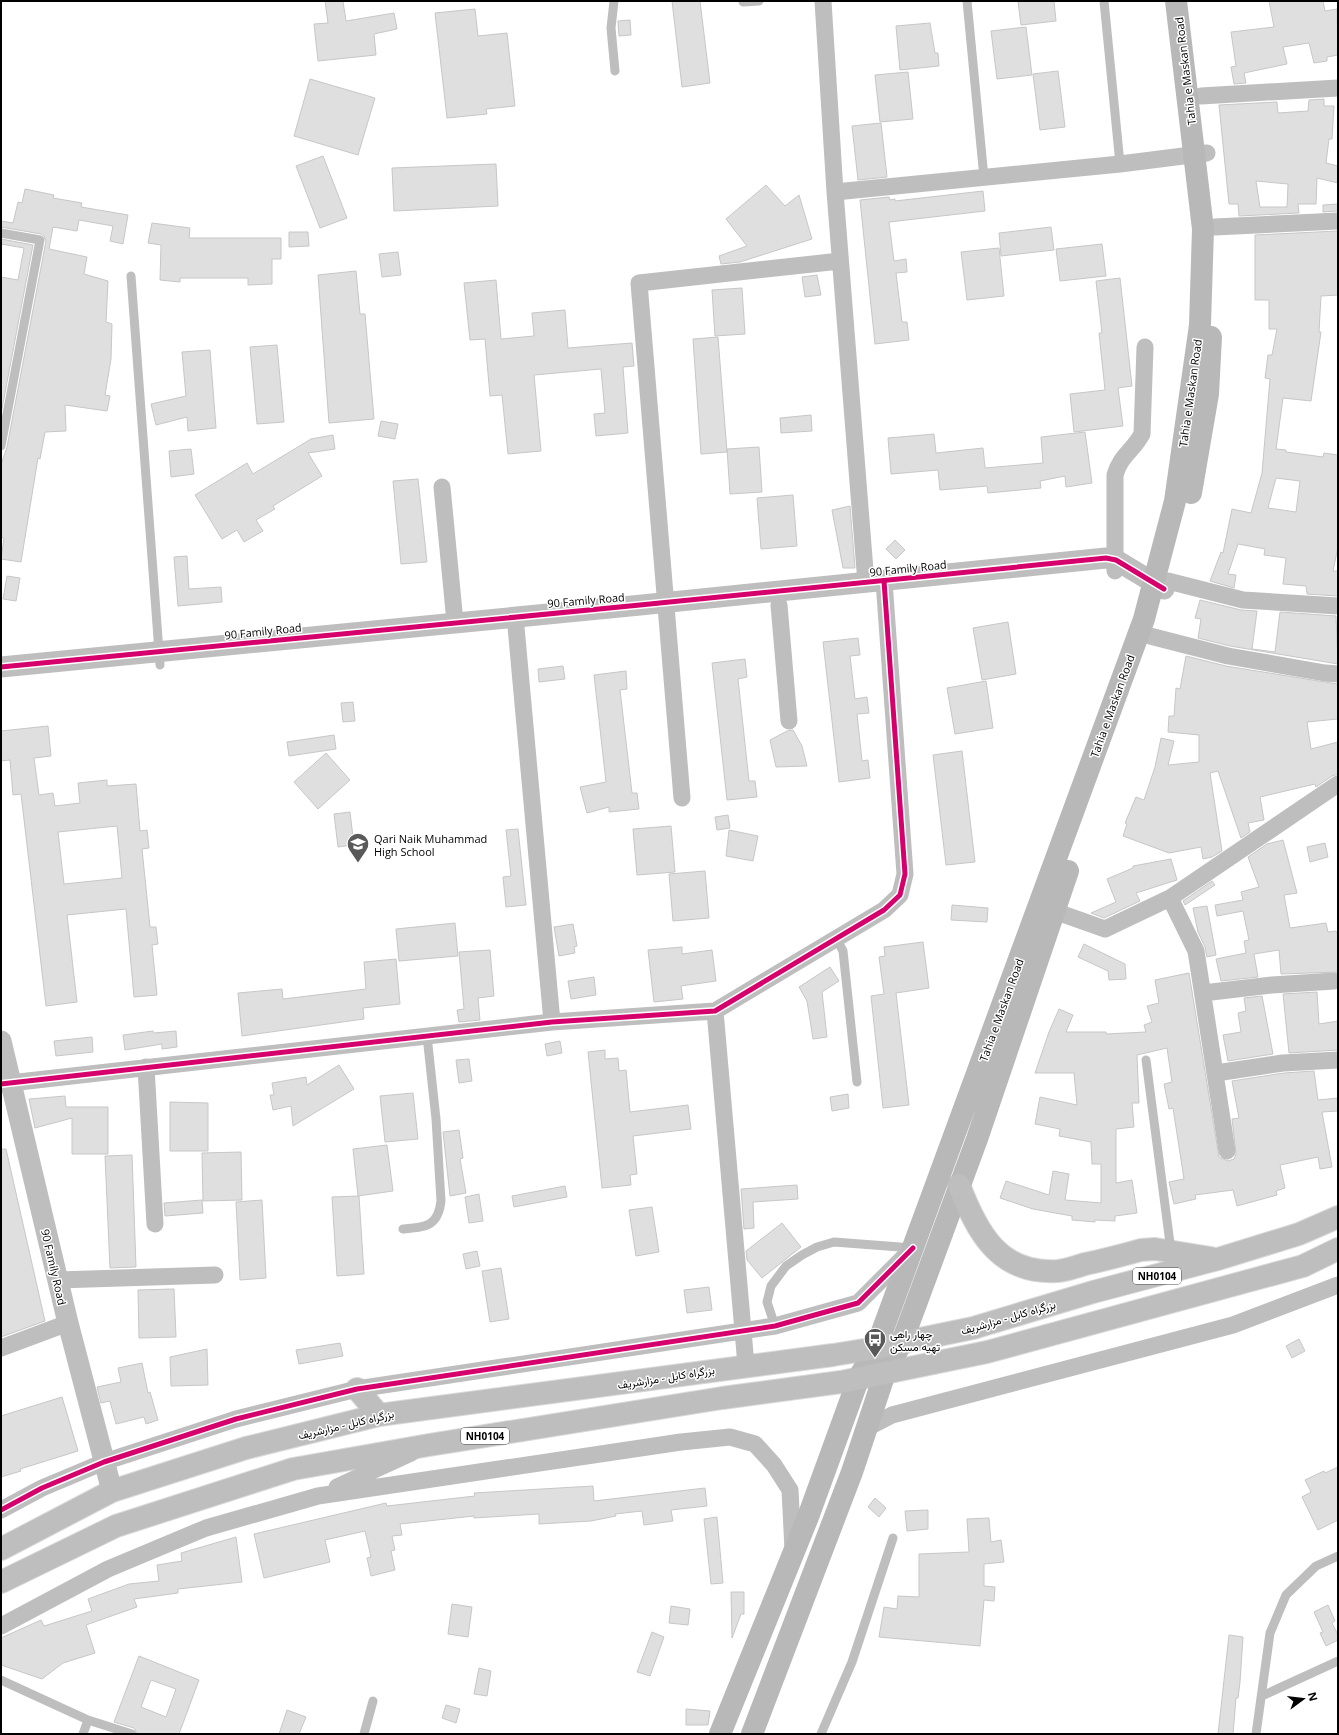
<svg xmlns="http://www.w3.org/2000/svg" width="1339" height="1735" font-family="'Open Sans',Vazirmatn,sans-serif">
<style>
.building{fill:#dfdfdf;stroke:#c7c7c7;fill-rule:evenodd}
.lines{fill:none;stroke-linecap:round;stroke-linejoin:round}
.trunk-casing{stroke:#dbdbdb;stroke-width:24}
.service{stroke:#bebebe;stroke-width:9}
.minor{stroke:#bebebe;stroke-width:17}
.tertiary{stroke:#bebebe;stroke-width:21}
.secondary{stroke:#b8b8b8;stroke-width:22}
.trunk{stroke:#bebebe;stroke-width:22}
.cycleway-casing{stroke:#fff;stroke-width:8}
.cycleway{stroke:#d6006c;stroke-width:5}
.labels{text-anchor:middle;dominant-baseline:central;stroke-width:3;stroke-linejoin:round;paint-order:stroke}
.shield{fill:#fff;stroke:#4c4c4c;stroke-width:1}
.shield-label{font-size:10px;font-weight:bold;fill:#000}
.street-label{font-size:11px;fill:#000;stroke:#fff}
.poi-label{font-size:11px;fill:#000;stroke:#fff;text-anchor:start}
</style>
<rect width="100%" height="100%" fill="#fff"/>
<path class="building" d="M325,1H343L346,21L394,13L397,29L374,34L376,55L318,61L314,24L328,23Z
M672,1H700L710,83L682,87Z
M1018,1H1054L1056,21L1021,25Z
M1269,1H1323L1325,11L1337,9L1338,55L1327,57V61L1314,63L1309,43L1283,47L1287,64L1244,73L1246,83L1234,84L1231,67L1236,66L1231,32L1274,27Z
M475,9L478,36L507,33L515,106L486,109L487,114L447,118L435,13Z
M630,20L631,35L619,36L618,21Z
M930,23L935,53H938L939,66L900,70L896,26Z
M1026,27L1032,75L997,79L991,31Z
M1058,71L1065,127L1040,130L1033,74Z
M908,72L913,119L880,122L875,75Z
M310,79L375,98L358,155L294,136Z
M1324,99V106H1334L1332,139H1329L1326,163L1338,166V183L1317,178L1316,204H1298L1299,213L1239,216L1238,204H1229L1219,105L1277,102L1278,113L1308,111L1309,100ZM1256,181L1288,184L1287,207H1260Z
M881,123L887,177L858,180L852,126Z
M323,156L347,218L320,228L296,166Z
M496,164L498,206L394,211L392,168Z
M766,185L785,206L799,195L812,239L740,262L721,264L719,256L747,246L726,219Z
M25,189L54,195L53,198L82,203L81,207L128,215L123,244L110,241L113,226L79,220L77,231L53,227L49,249L87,257L84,274L108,281L106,322L112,324L111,359L105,395L110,396L107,411L65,405L66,431L45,432L40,459L38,458L21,562L1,559L4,538L1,537V465L7,447L46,241L44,236L41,234L1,227V221L13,223L18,202L22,203Z
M983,191L985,211L889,222L894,261L906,259L907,272L896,273L902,322H907L909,340L875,344L860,200L889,197L890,200L895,199V201Z
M1338,204V211L1323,212V205Z
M152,223L190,228L189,238H281V259H272V284L248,285V278H180V282L160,280L161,245L148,243Z
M1051,227L1054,250L1001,256L999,233Z
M1338,231V295L1321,296L1319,332H1321L1311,401L1283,398L1276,449L1286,450V452L1323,457L1324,453L1338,455V547L1333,571H1338V596L1307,594L1306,586L1283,584L1286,558L1264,555L1265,549L1238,544L1228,574L1236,575L1234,588L1210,581L1221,552L1223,553L1232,509L1251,513L1262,473L1270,379L1265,378L1268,355H1272L1277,329H1269V300H1255V235ZM1276,478L1300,481L1296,512L1268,508Z
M289,232H308L309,246L289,247Z
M1,239L33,245L1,414V277L18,280L24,248L1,244Z
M1102,244L1106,276L1060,281L1056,249Z
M999,248L1004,296L967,300L961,252Z
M398,252L401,275L382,277L379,254Z
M356,271L360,314H365L374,419L329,423L318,275Z
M817,275L821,295L805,297L802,277Z
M1120,278L1132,386L1118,388L1123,426L1074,432L1070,394L1105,390L1099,333H1102L1096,281Z
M496,280L501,339L534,336L532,313L565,310L568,348L632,343L634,366L623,367L628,433L596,436L594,414L605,413L601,369L534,375L541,451L508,454L502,395L490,396L485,339L470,340L464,283Z
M742,288L745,334L715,336L712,290Z
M718,337L727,452L701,454L693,339Z
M277,345L284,422L257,424L250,347Z
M210,350L216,428L188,431L187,417L156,425L151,404L186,396L182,352Z
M811,415L812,431L781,433L780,418Z
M381,421L398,424L395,439L378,436Z
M1085,432L1092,483L1066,487L1065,476L1040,481L1041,488L988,493L987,486L940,490L938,470L891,474L888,438L934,434L936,453L983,448L985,468L1043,463L1041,437Z
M333,435L335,449L308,453L322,476L273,506L275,509L256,520L263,531L244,542L237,530L222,539L195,495L247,463L253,474L311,439Z
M759,447L762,492L730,494L727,449Z
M191,449L194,474L171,477L169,451Z
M418,479L427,562L401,564L393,481Z
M793,495L797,546L761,549L757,498Z
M850,506L855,568H843L832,510Z
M895,540L905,550L896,559L886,549Z
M187,556L189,589L221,587L222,602L178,606L174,557Z
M7,576L20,578L16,601L3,599Z
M1200,600L1241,610L1257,611L1252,649L1275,652L1280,612L1336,616L1338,664L1230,646L1198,638L1201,619L1195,618Z
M1008,622L1016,674L982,680L973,628Z
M858,638L860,655L850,656L855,699L867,697L869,713L857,714L862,761L868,760L870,778L839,782L823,642Z
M1186,656L1226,666L1337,684L1338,689V719L1307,722L1311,749L1338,742V774L1332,776L1316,787L1315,784L1260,797L1264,820L1248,823L1250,832L1241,838L1218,771L1210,773L1222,851L1212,857L1203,859L1201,847L1169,853L1123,836L1127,824L1125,823L1136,797L1144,800L1155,767L1161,738L1174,741L1168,765L1199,762V735L1168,732L1169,716H1174L1176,688L1180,689Z
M745,659L747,677L738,679L749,781H755L757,797L727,800L712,663Z
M563,666L565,679L539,682L538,669Z
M626,671L627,689L620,690L632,793H637L639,809L609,812V807L587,813L580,787L606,782L594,675Z
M986,681L993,728L955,734L947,688Z
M353,702L355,721L343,722L341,703Z
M48,726L51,756L34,758L39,795L53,793L55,806L80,803L78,783L107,780V786L136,784L140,831L147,830L149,848L142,849L150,927H156L158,944L152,945L157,995L134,997L126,909L67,915L77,1002L46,1006L21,794L13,795L10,760L1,761V731ZM117,826L122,878L64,884L58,832Z
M793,730L802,746L807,766L776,767L770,740L787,731Z
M334,735L336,749L289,756L287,742Z
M962,751L975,862L946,865L933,755Z
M326,753L350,780L318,809L294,782Z
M350,812L354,845L338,847L334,814Z
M728,815L730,828L717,830L715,817Z
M671,826L675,872L637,875L633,829Z
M518,829L526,905L506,907L503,877L511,876L506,830Z
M729,830L758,836L753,861L726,856Z
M1283,840L1297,893L1284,895L1290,928L1326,923L1328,932L1336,931L1338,935V972L1281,974L1279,950L1254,954L1258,977L1221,981L1216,959L1246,953L1244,941L1249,940L1243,911L1217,916L1215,905L1243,900L1241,892L1259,887L1248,857L1267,844Z
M1325,843L1328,857L1310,862L1307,847Z
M1171,859L1177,880L1136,893L1140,901L1104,918L1091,913L1116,902L1107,879L1133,868V866Z
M705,871L709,918L673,921L669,874Z
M1212,881L1215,885L1185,905L1183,901Z
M952,905L988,908L987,922L951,920Z
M1207,906L1216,955L1207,957L1205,947L1198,932L1193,908Z
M455,923L458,956L399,961L396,929Z
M573,924L577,946L574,947L575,953L559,956L554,927Z
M923,942L929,988L896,993L909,1105L883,1108L871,996L884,994L879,957L885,956L884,947Z
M1084,944L1125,964L1126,979L1109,980L1108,971L1078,957Z
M682,947V954L712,950L716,981L681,986L683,999L654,1002L648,950Z
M490,950L494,996L478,998L480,1020L459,1022L457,1010L464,1009L459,952Z
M396,959L400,1004L363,1008L364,1019L242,1036L238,993L282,989L283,999L366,989L364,962Z
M830,967L839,981L822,992L827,1037L813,1039L807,1001L799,987Z
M1189,973L1219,1157L1228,1161L1234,1159L1236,1154L1232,1119L1239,1118L1232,1081L1284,1073L1314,1071L1318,1100L1338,1098V1111L1322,1112L1332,1167L1320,1169L1318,1157L1280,1165L1285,1188L1276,1191L1277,1195L1237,1206L1233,1190L1195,1195L1196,1199L1174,1204L1169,1182L1184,1179L1173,1108L1169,1109L1164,1084L1172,1082L1167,1048L1137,1055L1139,1103H1132L1134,1127L1116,1129V1183L1132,1180L1137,1213L1115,1216V1221L1095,1220V1222L1072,1220V1216L1033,1209L1000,1198L1006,1181L1049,1195L1053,1171L1069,1174L1065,1200L1101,1203V1164H1092L1091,1142L1059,1136L1060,1129L1035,1124L1040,1097L1077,1105L1074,1073H1035L1049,1032L1059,1009L1073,1015L1066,1032H1106V1034L1146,1032L1144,1025L1152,1022L1147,1006L1159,1003L1155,980Z
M594,977L596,995L571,999L568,981Z
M1317,992L1319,1024L1338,1021V1050L1289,1053L1283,994Z
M1262,996L1273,1054L1228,1061L1223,1035L1241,1032L1238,1013L1246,1011L1244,998Z
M153,1031L154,1033L176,1031L177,1047L162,1049V1044L125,1050L123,1035Z
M92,1037L93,1052L56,1056L54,1041Z
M560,1041L562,1053L547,1056L545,1044Z
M605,1050V1059L618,1058L619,1071L626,1070L630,1112L688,1105L691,1129L633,1136L637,1174L630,1175L631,1185L602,1188L588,1052Z
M469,1059L472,1081L459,1083L456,1060Z
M339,1065L354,1089L293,1126L291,1106L273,1110L270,1095H274L272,1083L306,1077L307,1085Z
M413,1093L418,1139L385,1142L380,1096Z
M848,1094L849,1108L832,1111L830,1097Z
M65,1096L66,1107H108V1154H72V1118L35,1128L29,1099Z
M170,1102L208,1103V1151H170Z
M459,1130L463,1158L460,1159L466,1193L450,1196L443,1132Z
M387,1145L393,1191L358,1196L353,1149Z
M1,1149H6L45,1321L1,1337Z
M241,1152L242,1200L203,1201L202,1153Z
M132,1155L136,1267L110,1268L105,1156Z
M797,1185L798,1199L753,1202L754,1228L744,1229L741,1189Z
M565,1186L567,1197L514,1207L512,1196Z
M479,1194L483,1221L469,1223L465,1197Z
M359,1196L364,1274L337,1276L332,1197Z
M202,1200L203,1213L165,1216L164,1203Z
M262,1200L266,1278L240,1280L236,1202Z
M652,1207L659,1252L636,1256L629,1210Z
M782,1223L801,1247L762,1278L747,1260L746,1251Z
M477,1251L480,1266L466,1269L463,1254Z
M501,1268L509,1319L490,1322L482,1271Z
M709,1287L712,1310L687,1313L684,1290Z
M174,1289L176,1337L139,1338L138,1290Z
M1299,1339L1305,1351L1292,1358L1286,1346Z
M340,1343L343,1356L299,1364L296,1350Z
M207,1349L208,1385L171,1386L170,1357Z
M142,1363L148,1393L150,1392L158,1420L146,1424L144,1417L116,1424L110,1401L101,1403L97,1387L121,1382L118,1368Z
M62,1397L78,1451L20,1469L21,1471L1,1477V1416Z
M1338,1467V1520L1318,1530L1302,1497L1311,1492L1305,1480L1324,1471L1325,1473Z
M593,1486L594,1501L705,1488L707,1506L671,1510L673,1521L644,1525L642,1511L615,1514L616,1516L591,1521L539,1524V1514L474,1518V1516L400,1524L402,1535L392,1536L395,1550L391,1551L395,1570L371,1576L367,1558L371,1557L365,1531L325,1540L330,1562L264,1578L254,1534L386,1503L387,1506L475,1496L474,1493Z
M875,1498L886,1508L879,1517L868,1507Z
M928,1510V1529L907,1531L905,1511Z
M717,1517L723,1583L711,1584L704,1519Z
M989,1518L991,1542L1001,1540L1004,1562L984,1564V1586L995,1587L994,1601L984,1600L980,1646L879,1637L884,1607L897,1609L898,1596L919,1597V1554L969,1552L967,1519Z
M236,1537L242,1582L178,1589V1593L134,1599L137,1607L86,1625L95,1653L63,1663L42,1679L1,1665V1638L41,1620L44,1626L92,1611L88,1599L129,1584L159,1581L157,1565L182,1561L181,1553Z
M731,1592H744V1614H741L732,1638Z
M452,1604L472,1607L468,1637L448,1634Z
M1328,1605L1335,1621L1332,1623L1338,1635V1640L1326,1646L1320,1633L1323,1632L1314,1612Z
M671,1606L690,1609L688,1625L669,1623Z
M652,1632L664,1637L650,1676L637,1672Z
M1229,1635L1243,1637L1240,1682L1238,1698H1236L1233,1734H1218Z
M139,1656L199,1680L179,1734H138L134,1728L114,1722ZM151,1680L176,1689L166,1717L141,1707Z
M479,1668L491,1671L487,1696L474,1694Z
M446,1705L460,1709L456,1723L442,1718Z
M686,1709L710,1711L708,1725H686Z
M287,1710L306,1717L299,1734H279Z"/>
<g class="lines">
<g class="trunk-casing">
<path id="trunk" d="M959,1185C977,1232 999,1275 1058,1271C1067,1270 1076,1267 1085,1264C1104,1260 1123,1255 1141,1250L1155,1249L1211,1258
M357,1389L379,1415
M1,1549L112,1491L246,1448L379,1415L833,1355L876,1348L973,1328L1093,1292L1218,1259L1299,1234L1338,1217
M1,1582L116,1526L293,1469L429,1445L722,1398L841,1382L987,1352L1303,1266L1338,1249"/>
</g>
<path class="service" d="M614,1L611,28L615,71
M967,1L984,178
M1104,1L1120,164
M743,2L759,1
M1,233L40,240L1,446
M131,276L160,665
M836,938L843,951L857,1082
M1146,1060L1171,1251
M403,1229C425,1227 438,1227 441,1201L436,1119L427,1036
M775,1326L767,1302L771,1286L786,1266L802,1255L817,1247L834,1242L913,1248
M1,1680L88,1720L132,1734
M1262,1696L1338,1661
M83,1734L88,1720
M364,1734L373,1701
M821,1734L852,1662L893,1538
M1256,1734L1270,1633L1286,1595L1316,1566L1338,1556"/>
<path class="minor" d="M823,1L835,192L866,583
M1201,96L1338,88
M835,192L1120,164L1207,153
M1215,227L1338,221
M442,487L455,622
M1115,571V475C1120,456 1133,451 1142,434L1145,347
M1168,581L1243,600L1338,606
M779,605L789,721
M515,616L552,1022
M1150,636L1228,656L1325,673L1338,674
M682,798L639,283L840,261
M1170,898L1196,951L1227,1151
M1054,911L1105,929L1170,898L1338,784
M1203,993L1272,985L1334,981
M715,1011L746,1365
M146,1067L155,1224
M1216,1073L1283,1063L1338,1060
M1,1084L552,1022L715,1011L884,910L900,895L905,874L884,581
M58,1280L215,1275
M1,1348L68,1323
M867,1428L892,1415L1233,1325L1338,1285
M337,1487L411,1453
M1,1510L42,1488L104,1462L236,1419L357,1389L775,1326L858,1303L910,1251
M1,1626L108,1569L206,1528L318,1496L681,1442L730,1437L755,1444L774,1465L790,1490L793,1550"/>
<path class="tertiary" d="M1,667C369,632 738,596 1106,558L1116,560L1164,589
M1,1041L68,1323L112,1491"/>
<path class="secondary" d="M1191,493L1208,394L1211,337
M720,1734L808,1517L859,1377L876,1348L1144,619L1175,501L1200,325L1203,229L1176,1
M752,1734L852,1472L885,1373L902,1342L977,1139L1068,871"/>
<use href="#trunk" class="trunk"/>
<g class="cycleway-casing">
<path id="cycleway" d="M1,667C369,632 738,596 1106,558L1116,560L1164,589
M1,1084L552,1022L715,1011L884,910L900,895L905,874L884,581
M1,1510L42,1488L104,1462L236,1419L357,1389L775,1326L858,1303L913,1248"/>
</g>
<use href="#cycleway" class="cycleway"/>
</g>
<defs>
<g id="school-pin" transform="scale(1.15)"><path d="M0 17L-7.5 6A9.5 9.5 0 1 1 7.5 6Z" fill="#595959" stroke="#fff"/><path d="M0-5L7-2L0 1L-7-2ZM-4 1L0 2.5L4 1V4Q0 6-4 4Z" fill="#fff"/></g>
<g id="bus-pin" transform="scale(1.15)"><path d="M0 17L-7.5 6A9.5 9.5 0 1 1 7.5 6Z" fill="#595959" stroke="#fff"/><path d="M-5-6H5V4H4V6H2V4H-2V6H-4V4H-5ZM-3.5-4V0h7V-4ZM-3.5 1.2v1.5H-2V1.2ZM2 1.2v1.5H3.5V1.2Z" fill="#fff"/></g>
</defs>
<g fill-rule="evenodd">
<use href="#school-pin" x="358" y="844"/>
<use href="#bus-pin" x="875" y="1339"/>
</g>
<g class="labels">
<g class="shield">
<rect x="1133" y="1268" width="48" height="16" rx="3"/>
<rect x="461" y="1428" width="48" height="16" rx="3"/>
</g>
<g class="shield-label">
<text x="1157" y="1276">NH0104</text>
<text x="485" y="1436">NH0104</text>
</g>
<g class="street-label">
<text transform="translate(1185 71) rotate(-97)">Tahia e Maskan Road</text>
<text transform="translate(1190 393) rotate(-82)">Tahia e Maskan Road</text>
<text transform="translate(908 568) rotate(-6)">90 Family Road</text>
<text transform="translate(586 600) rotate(-5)">90 Family Road</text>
<text transform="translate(263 631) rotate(-6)">90 Family Road</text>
<text transform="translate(1112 706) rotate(-70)">Tahia e Maskan Road</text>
<text transform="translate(1001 1010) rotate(-70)">Tahia e Maskan Road</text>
<text transform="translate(54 1267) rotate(77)">90 Family Road</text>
<text transform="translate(1008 1317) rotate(-16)">بزرگراه کابل - مزارشریف</text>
<text transform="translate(666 1377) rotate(-9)">بزرگراه کابل - مزارشریف</text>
<text transform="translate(346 1424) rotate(-13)">بزرگراه کابل - مزارشریف</text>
</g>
<g class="poi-label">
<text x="374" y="838">Qari Naik Muhammad<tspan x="374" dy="13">High School</tspan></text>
<text x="890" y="1333">چهار راهی<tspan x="890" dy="13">تهیه مسکن</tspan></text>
</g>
</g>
<rect width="1339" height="1735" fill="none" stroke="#000000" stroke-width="4"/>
<g transform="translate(1303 1699) rotate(75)" stroke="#ffffff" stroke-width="3" paint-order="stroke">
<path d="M0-3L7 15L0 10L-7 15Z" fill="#000000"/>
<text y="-6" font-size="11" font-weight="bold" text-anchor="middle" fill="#000000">N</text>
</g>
</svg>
